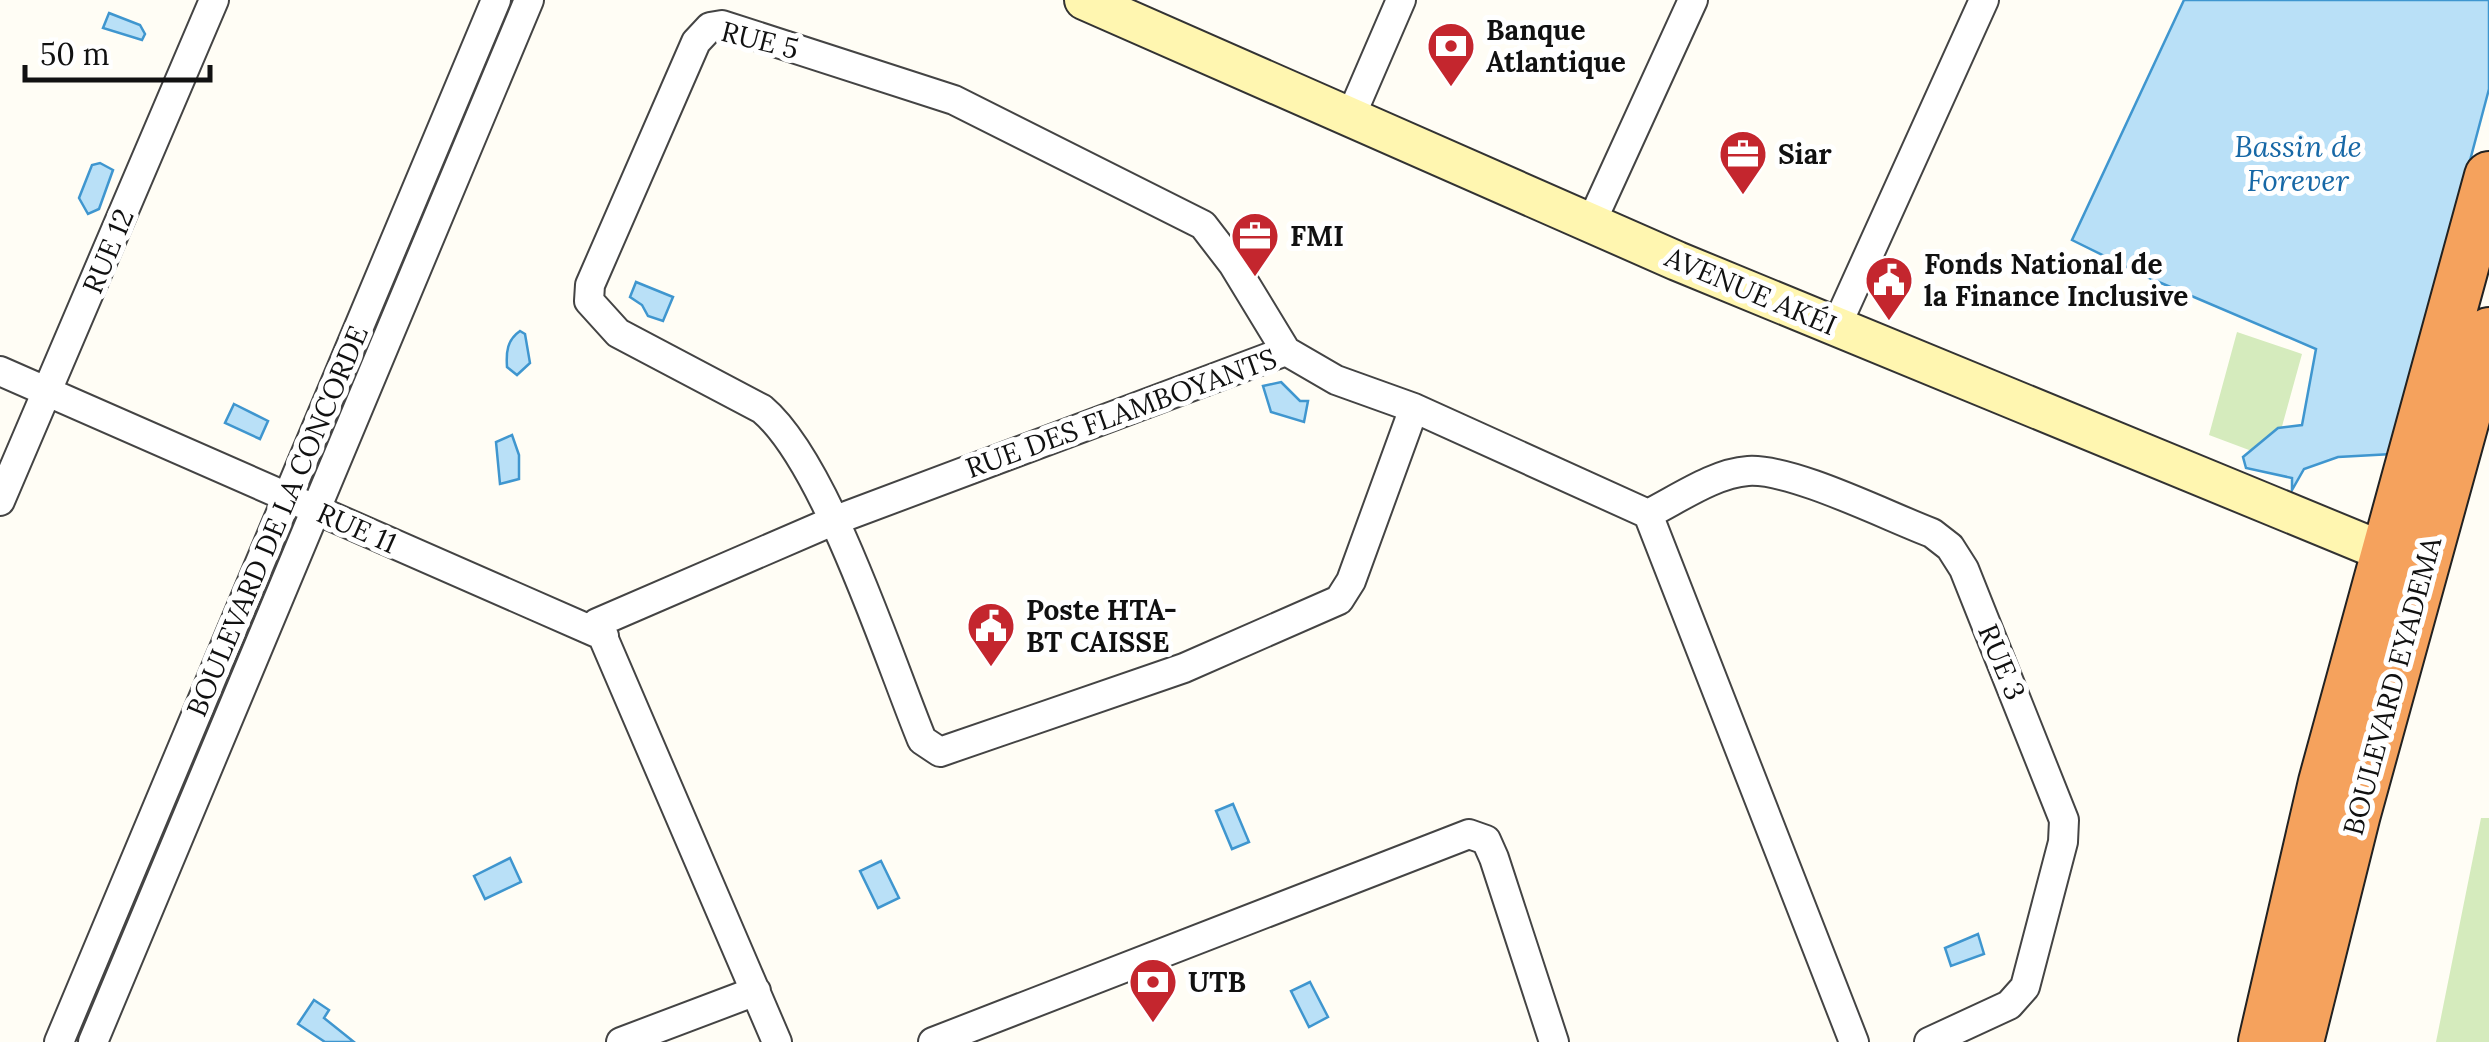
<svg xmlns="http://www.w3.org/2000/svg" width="2489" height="1042" font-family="Lora,serif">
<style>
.green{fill:#d5ebbd}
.water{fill:#b9e0f7;stroke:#3f96cf;stroke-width:2.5}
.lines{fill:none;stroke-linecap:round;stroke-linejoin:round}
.street-casing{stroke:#444;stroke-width:32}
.secondary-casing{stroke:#333;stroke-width:42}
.highway-casing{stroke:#222;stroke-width:52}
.street{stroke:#fff;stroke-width:28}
.secondary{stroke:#fff6b0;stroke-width:38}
.highway{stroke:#f5a25d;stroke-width:48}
.labels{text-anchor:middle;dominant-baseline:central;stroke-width:10;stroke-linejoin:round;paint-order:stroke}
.poi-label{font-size:28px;font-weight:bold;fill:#111;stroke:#fff;text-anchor:start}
.street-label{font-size:28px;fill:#111;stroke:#fff}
.water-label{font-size:30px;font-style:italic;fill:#1768a6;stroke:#fff}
</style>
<rect width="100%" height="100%" fill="#fffdf5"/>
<path class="green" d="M2237,332L2302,354L2273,459L2209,435Z
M2481,818H2489V1042H2436Z"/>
<path class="water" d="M2184,0H2489V89L2392,454L2338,457L2304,469L2292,490V478L2246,468L2243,457L2278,428L2302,425L2316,349L2147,277L2072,240Z
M109,13L140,25L145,34L142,40L103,28Z
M100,163L113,170L99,209L88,214L79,198L92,165Z
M636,282L673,297L663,321L648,316L642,305L630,297Z
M520,331L525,334L530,363L517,375L507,367C506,352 507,340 520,331Z
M1281,382L1300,401H1308L1304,422L1271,412L1263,386Z
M234,404L268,421L260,439L225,423Z
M512,435L519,455V479L500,484L496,442Z
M1233,804L1249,842L1232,849L1216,811Z
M510,858L521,882L485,899L474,876Z
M881,861L899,898L878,908L860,871Z
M1978,934L1984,954L1951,966L1945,948Z
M1310,982L1328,1017L1309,1027L1291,991Z
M314,1000L329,1010L324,1018L354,1042H325L298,1024Z"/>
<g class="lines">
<g class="street-casing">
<path id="street" d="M1350,118L1401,0
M1591,223L1693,0
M1836,327L1984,0
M1286,351L1233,264L1203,225L954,100L722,25L710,27L696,42L590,285L589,301L618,333L762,409C826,463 888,657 922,740L940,752L1184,668L1339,600L1351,581L1414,408
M0,371L604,636
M0,501L214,0
M1648,514C1678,499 1715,473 1748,471C1792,468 1887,516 1932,533L1950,547L1964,569L2064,820L2063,842L2025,987L2009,1005L1929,1042
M59,1042L496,0
M93,1042L529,0
M621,1042L756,991
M777,1042L597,623L833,521L1286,351L1336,380L1414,408L1648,514L1854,1042
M933,1042L1469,834L1486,840L1494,858L1554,1042"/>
</g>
<g class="secondary-casing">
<path id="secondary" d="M1084,0L1677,261L2411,563"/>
</g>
<g class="highway-casing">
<path id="highway" d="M2263,1042L2323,782L2489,176
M2299,1042L2356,814L2489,332"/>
</g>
<use href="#street" class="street"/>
<use href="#secondary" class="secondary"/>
<use href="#highway" class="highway"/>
</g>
<defs>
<g id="bank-pin" transform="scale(2.5)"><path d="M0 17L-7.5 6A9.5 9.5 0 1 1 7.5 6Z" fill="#c4262e" stroke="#fff"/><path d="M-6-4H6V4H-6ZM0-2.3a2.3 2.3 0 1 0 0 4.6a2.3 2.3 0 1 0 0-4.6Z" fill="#fff"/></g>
<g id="office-pin" transform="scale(2.5)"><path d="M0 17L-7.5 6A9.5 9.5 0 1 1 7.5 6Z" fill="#c4262e" stroke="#fff"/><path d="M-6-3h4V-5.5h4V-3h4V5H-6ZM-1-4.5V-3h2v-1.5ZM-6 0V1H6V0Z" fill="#fff"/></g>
<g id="civic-pin" transform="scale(2.5)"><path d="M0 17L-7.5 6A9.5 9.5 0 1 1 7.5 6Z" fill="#c4262e" stroke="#fff"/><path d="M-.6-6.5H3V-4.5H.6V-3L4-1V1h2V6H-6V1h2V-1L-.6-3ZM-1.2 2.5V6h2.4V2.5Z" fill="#fff"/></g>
</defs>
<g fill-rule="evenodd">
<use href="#bank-pin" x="1451" y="46"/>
<use href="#office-pin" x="1743" y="154"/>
<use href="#office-pin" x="1255" y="236"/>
<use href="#civic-pin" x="1889" y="280"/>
<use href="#civic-pin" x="991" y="626"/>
<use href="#bank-pin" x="1153" y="982"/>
</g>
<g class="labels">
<g class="poi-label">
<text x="1486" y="30">Banque<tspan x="1486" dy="32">Atlantique</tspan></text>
<text x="1778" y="154">Siar</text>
<text x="1290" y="236">FMI</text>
<text x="1924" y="264">Fonds National de<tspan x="1924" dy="32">la Finance Inclusive</tspan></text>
<text x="1026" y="610">Poste HTA-<tspan x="1026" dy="32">BT CAISSE</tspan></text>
<text x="1188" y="982">UTB</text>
</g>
<g class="street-label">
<text transform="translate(760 40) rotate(14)">RUE 5</text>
<text transform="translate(108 251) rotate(-67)">RUE 12</text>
<text transform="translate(1751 291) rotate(23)">AVENUE AKÉI</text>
<text transform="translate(1121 413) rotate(-20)">RUE DES FLAMBOYANTS</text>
<text transform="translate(277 521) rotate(-67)">BOULEVARD DE LA CONCORDE</text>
<text transform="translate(357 528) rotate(24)">RUE 11</text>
<text transform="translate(2002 662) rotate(67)">RUE 3</text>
<text transform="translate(2392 686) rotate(-75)">BOULEVARD EYADEMA</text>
</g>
<g class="water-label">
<text x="2298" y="146">Bassin de<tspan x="2298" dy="34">Forever</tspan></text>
</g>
</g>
<path d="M25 65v15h185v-15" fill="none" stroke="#111111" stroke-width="5"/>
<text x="40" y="65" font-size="30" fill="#111111" stroke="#ffffff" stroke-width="8" paint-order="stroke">50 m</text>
</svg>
